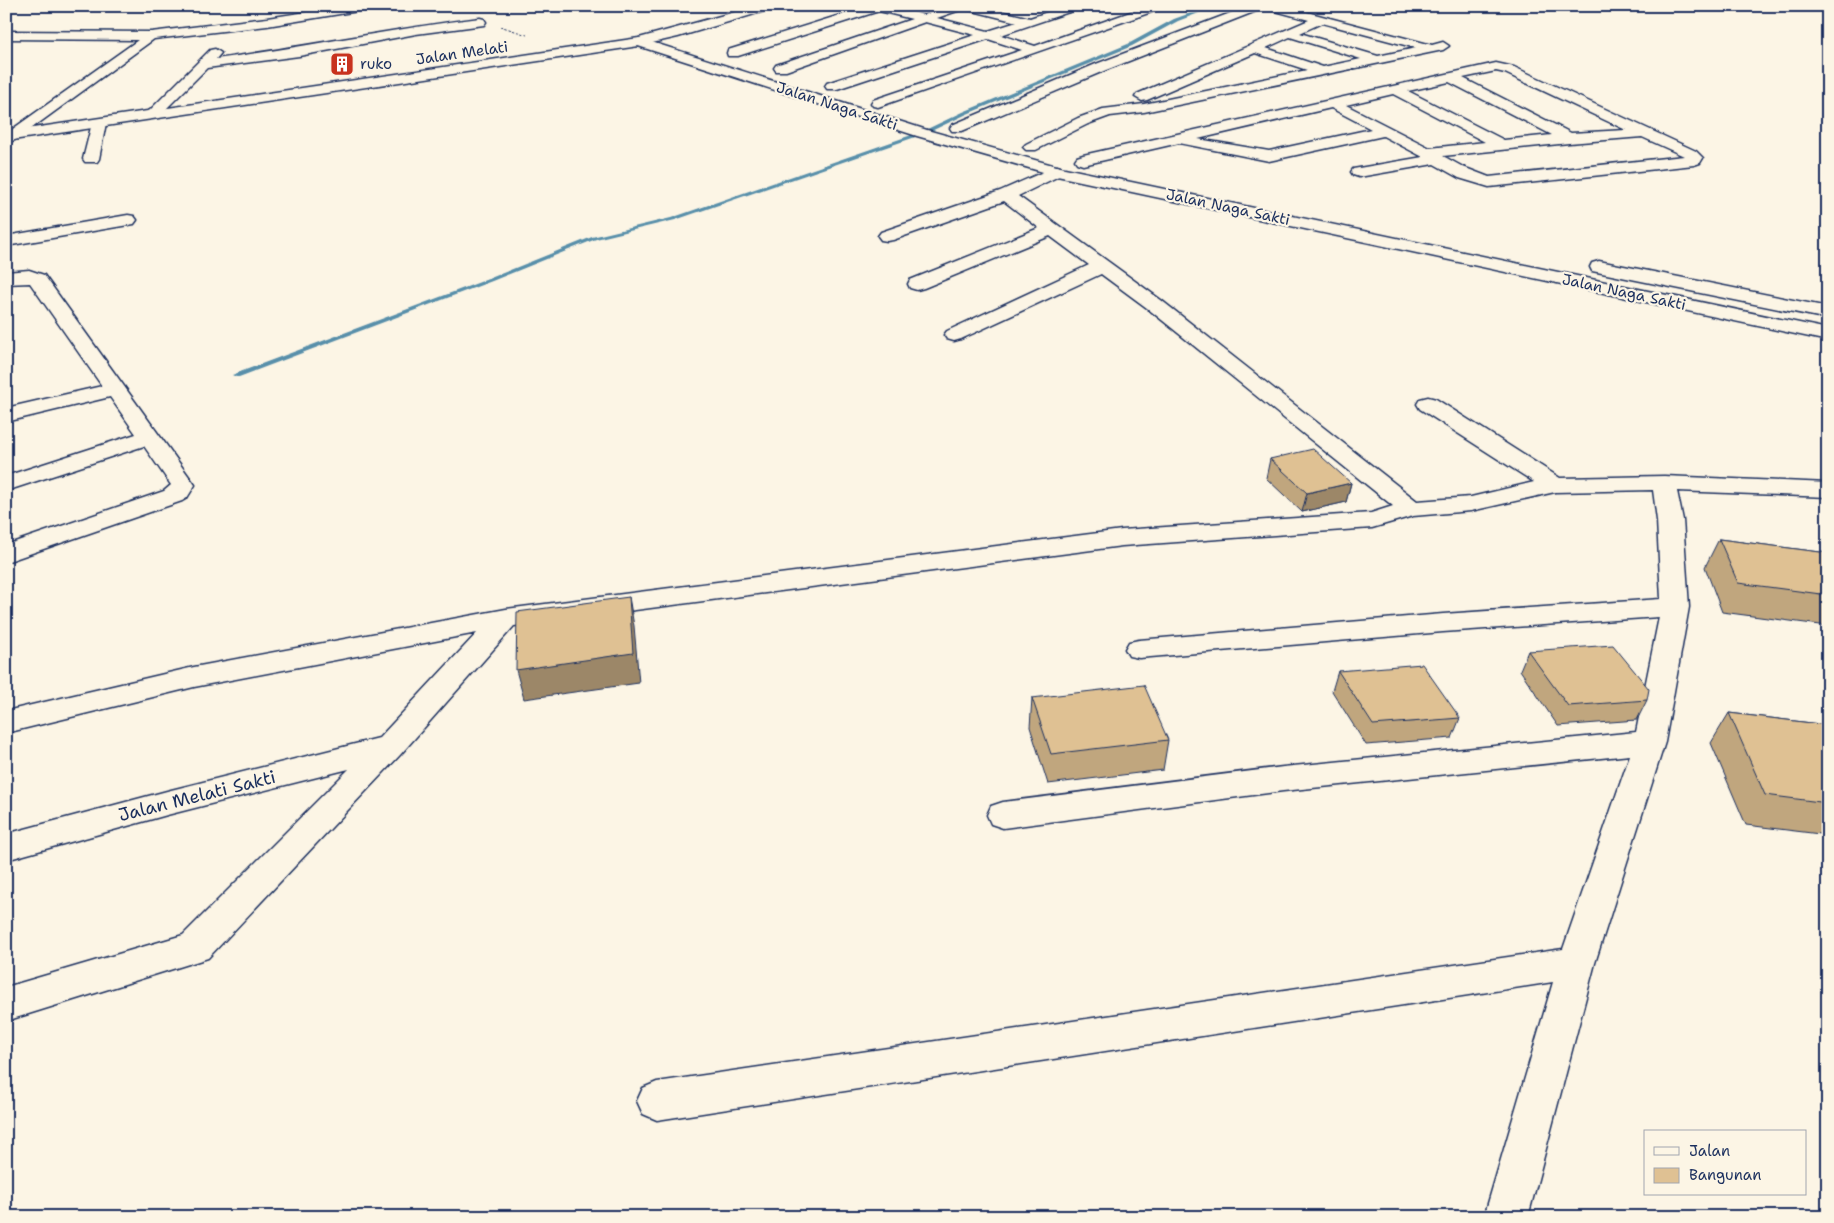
<svg xmlns="http://www.w3.org/2000/svg" width="1834" height="1223" font-family="'Shantell Sans',sans-serif">
<style>
.lines{fill:none;stroke-linecap:round;stroke-linejoin:round}
.stream{fill:#588faa;fill-rule:evenodd}
.street-casing{stroke:#1b2f5e;stroke-width:3}
.secondary-casing{stroke:#1b2f5e;stroke-width:3}
.primary-casing{stroke:#1b2f5e;stroke-width:3}
.path{stroke:#1b2f5e;stroke-width:1;stroke-dasharray:2.5 2;stroke-linecap:butt}
.street{fill:#fcf5e5;fill-rule:evenodd}
.secondary{fill:#fcf5e5;fill-rule:evenodd}
.primary{fill:#fcf5e5;fill-rule:evenodd}
.wall{fill:#c0a67e;stroke:#1b2f5e}
.shaded-wall{fill:#9c8767;stroke:#1b2f5e}
.building{fill:#dfc193;stroke:#1b2f5e}
.labels{text-anchor:middle;dominant-baseline:central;stroke-width:4.5;stroke-linejoin:round;paint-order:stroke}
.far-street-label{font-size:15px;fill:#1b2f5e;stroke:#fcf5e5}
.far-poi-label{font-size:15px;fill:#1b2f5e;stroke:#fcf5e5;text-anchor:start}
.street-label{font-size:18px;fill:#1b2f5e;stroke:#fcf5e5}
</style>
<rect width="100%" height="100%" fill="#fcf5e5"/>
<filter id="ink" filterUnits="userSpaceOnUse"><feTurbulence type="fractalNoise" baseFrequency=".02" numOctaves="2"/><feDisplacementMap in="SourceGraphic" scale="10" xChannelSelector="R" yChannelSelector="G"/><feConvolveMatrix kernelMatrix="1 2 1 2 8 2 1 2 1" color-interpolation-filters="sRGB"/></filter>
<g filter="url(#ink)">
<g class="lines">
<path class="stream" d="M1210,6H1217L1178,21L1132,46L967,114L927,133L675,220L596,239L492,281L239,377H236L232,375L488,279L592,237L671,218L923,131L963,112L1128,44L1174,19Z"/>
<g class="street-casing">
<path id="street" d="M346,6H376L370,9L267,26L154,39L17,139L12,141L6,139L7,133L138,40L6,39V31L151,32L267,18Z
M869,6H890L924,15L949,6H981L1030,18L1065,6H1083L1081,8L1001,35L1035,46L1147,6H1165L1163,8L878,107L873,106L871,103L873,100L1022,50L988,39L837,89H827L825,86L827,83L975,35L925,22L786,71H776L774,68L776,65L912,19L879,11L738,56H728L727,53L728,50ZM963,9H965L1017,22L988,31L937,18Z
M1249,6H1284L1432,45L1443,42L1449,46L1443,50L1144,112L1110,116L1088,124L1036,150H1026L1023,147L1026,144L1078,118L1103,109L1144,104L1307,70L1255,53L1147,100L1142,101L1135,97L1137,94L1309,20L1264,8L1106,70L962,131H952L950,128L952,125L1096,64ZM1322,23L1416,48L1378,56L1300,33ZM1290,37L1361,59L1323,67L1266,48Z
M480,18L484,19L486,22L484,25L416,34L299,56L207,68L157,118H147L145,115L210,50L215,49L221,53L216,59C304,47 392,29 480,18Z
M1496,63L1514,67L1696,151L1703,158L1700,163L1694,165L1489,187L1459,178L1434,164L1359,177L1353,175L1351,172L1353,169L1423,157L1383,136L1269,161L1179,143L1083,165L1077,163L1075,160L1077,157L1083,155ZM1496,71L1505,73L1626,130L1571,133L1463,78ZM1449,82L1552,135L1504,140L1408,91ZM1393,94L1485,142L1430,148L1346,105ZM1331,108L1371,129L1269,151L1198,139ZM1642,137L1684,156L1489,177L1463,167L1443,156L1569,143Z
M99,119L104,120L106,123L99,159L97,162H85L83,159L92,123L94,120Z
M1057,166L1063,168L1065,171L1063,174L1018,196L1161,300L1417,501L1471,497L1534,482L1420,409L1417,404L1420,399L1428,397L1436,399L1560,478L1664,476L1828,483V497L1677,491L1683,520L1689,607L1665,742L1595,963L1528,1217H1484L1553,982L657,1120L643,1114L637,1101L643,1088L657,1082L1563,949L1630,755L1283,791L1003,828L991,824L987,815L991,806L1003,802L1283,767L1636,732L1659,617L1443,632L1139,658L1129,656L1125,649L1129,642L1139,640L1443,614L1661,599L1657,520L1653,490L1555,492L1471,511L1413,516L1372,528L1122,546L514,626L400,755L208,958L6,1021V987L183,935L349,769L167,815L6,860V834L167,791L379,738L477,633L194,687L6,733V711L194,667L506,609L1122,530L1371,513L1393,506L1147,308L1101,274L961,339L954,341L947,339L944,335L947,331L1089,265L1050,236L924,288L917,290L910,288L908,284L910,280L1039,228L1004,201L893,240L887,241L881,240L878,236L881,232L1000,191Z
M128,215L134,216L137,220L134,224L6,246V236Z
M29,270L44,275L195,485L187,498L182,501L6,562V545L164,491L171,485L144,446L6,491V476L136,434L110,397L6,422V408L102,386L30,283L6,284V272Z"/>
</g>
<g class="secondary-casing">
<path id="secondary" d="M757,6H777L775,8L678,37L639,46L6,141V132L639,38Z"/>
</g>
<g class="primary-casing">
<path id="primary" d="M639,38L927,130L1060,167L1828,329V341L1057,176L917,136L635,45L633,42Z
M1599,261L1828,307V319L1592,271L1590,267L1592,263Z"/>
</g>
<path class="path" d="M500,26L527,35"/>
<use href="#street" class="street"/>
<use href="#secondary" class="secondary"/>
<use href="#primary" class="primary"/>
</g>
<path class="wall" d="M1270,459L1351,483L1346,502L1302,512L1266,478Z
M1719,539L1828,553V626L1722,612L1705,567Z
M1528,651L1647,700L1637,720L1558,726L1520,670Z
M1338,671L1460,718L1452,738L1366,745L1332,691Z
M1032,698L1168,740L1163,770L1048,784L1030,727Z
M1729,713L1828,725V835L1746,825L1711,743Z"/>
<path class="shaded-wall" d="M1351,483L1346,502L1302,512L1307,493Z
M629,597L634,626L639,683L524,699L516,670Z"/>
<path class="building" d="M1313,449L1351,483L1307,493L1270,459Z
M1719,539L1828,553V595L1738,583Z
M629,597L633,653L516,670L517,612Z
M1613,645L1649,689L1647,700L1568,706L1528,651Z
M1422,664L1460,718L1373,725L1338,671Z
M1144,685L1168,740L1051,754L1032,698Z
M1729,713L1828,725V803L1765,795Z"/>
</g>
<defs>
<g id="building-square" transform="scale(1.25)"><rect x="-9" y="-9" width="18" height="18" rx="4" fill="#c8321e" stroke="#fcf5e5"/><path d="M-4-6H4V6H1V3H-1V6H-4ZM-2.5-4.3h1.7v1.8h-1.7ZM.8-4.3h1.7v1.8H.8ZM-2.5-1h1.7V.8h-1.7ZM.8-1h1.7V.8H.8Z" fill="#fff"/></g>
</defs>
<g fill-rule="evenodd">
<use href="#building-square" x="342" y="64"/>
</g>
<g class="labels">
<g class="far-street-label">
<text transform="translate(462 53) rotate(-8)">Jalan Melati</text>
<text transform="translate(837 106) rotate(18)">Jalan Naga Sakti</text>
<text transform="translate(1228 207) rotate(12)">Jalan Naga Sakti</text>
<text transform="translate(1624 292) rotate(12)">Jalan Naga Sakti</text>
</g>
<g class="far-poi-label">
<text x="360" y="64">ruko</text>
</g>
<g class="street-label">
<text transform="translate(197 796) rotate(-14)">Jalan Melati Sakti</text>
</g>
</g>
<rect width="1834" height="1223" fill="none" stroke="#fcf5e5" stroke-width="25"/>
<rect x="12" y="12" width="1809" height="1198" fill="none" stroke="#1b2f5e" stroke-width="2" filter="url(#ink)"/>
<rect x="1644" y="1130" width="162" height="65" fill="#fcf5e5" stroke="#a2a6af"/>
<rect x="1654" y="1147" width="25" height="8" fill="#fcf5e5" stroke="#a2a6af"/>
<text x="1689" y="1156" font-size="15" fill="#1b2f5e">Jalan</text>
<rect x="1654" y="1168" width="25" height="15" fill="#dfc193" stroke="#a2a6af"/>
<text x="1689" y="1180" font-size="15" fill="#1b2f5e">Bangunan</text>
</svg>
